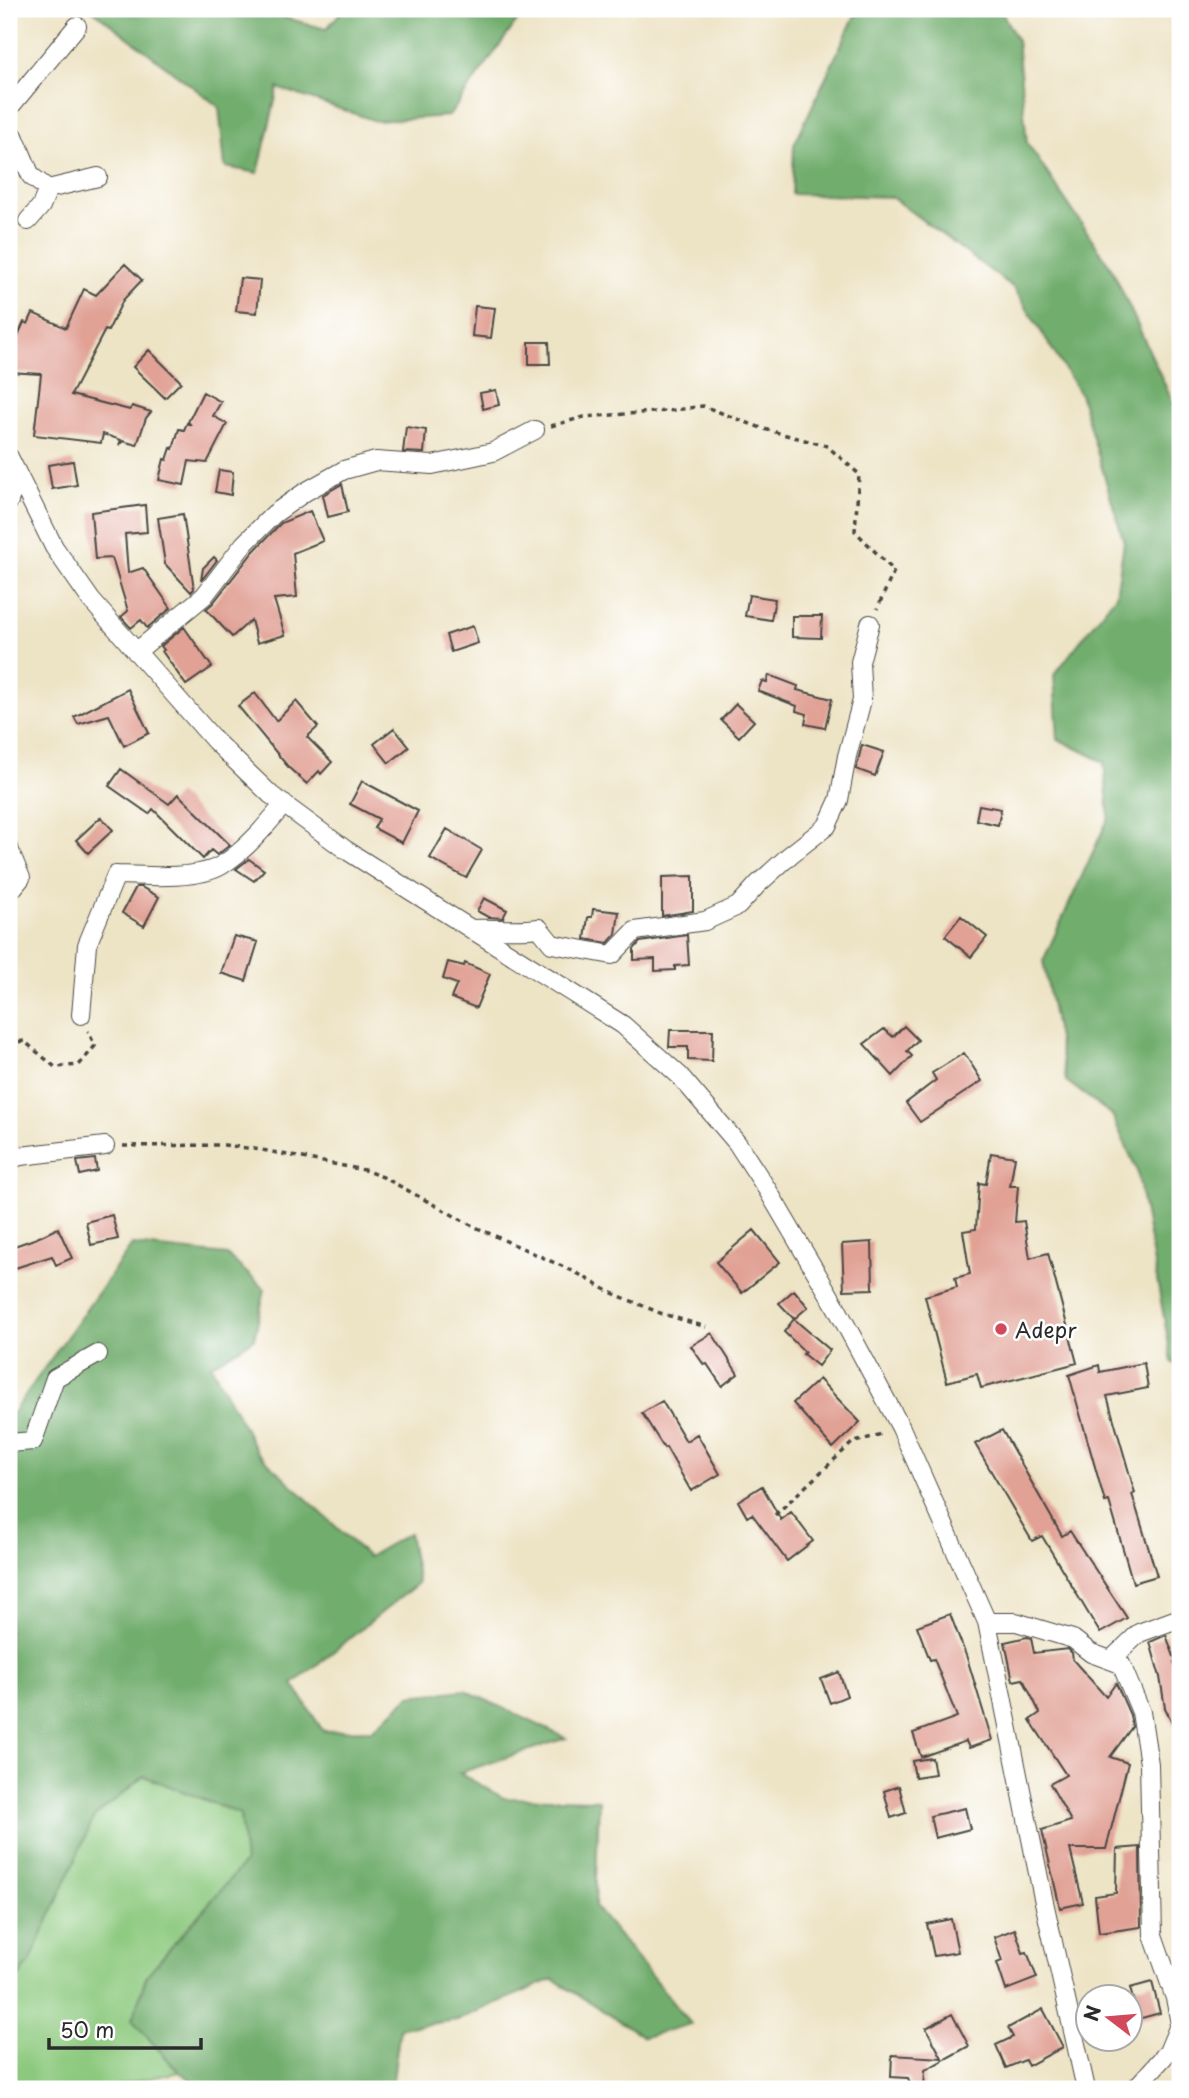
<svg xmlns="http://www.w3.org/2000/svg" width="1189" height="2098" font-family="'Playpen Sans',sans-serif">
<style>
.green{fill:#8cc97e;stroke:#5c7a54;stroke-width:2}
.forest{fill:#71ad6d;stroke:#4e6c4c;stroke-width:2}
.building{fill:#e1a195}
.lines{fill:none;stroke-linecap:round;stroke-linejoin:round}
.minor-casing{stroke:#484742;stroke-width:20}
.path{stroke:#484742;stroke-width:3.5;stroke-dasharray:5 5;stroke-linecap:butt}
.minor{stroke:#fff;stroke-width:18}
.poi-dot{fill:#d1495b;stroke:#fff;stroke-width:2.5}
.labels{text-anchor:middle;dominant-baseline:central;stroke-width:5;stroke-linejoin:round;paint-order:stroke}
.poi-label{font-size:21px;fill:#2b2b2b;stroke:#fff;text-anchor:start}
</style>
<rect width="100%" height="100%" fill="#fff"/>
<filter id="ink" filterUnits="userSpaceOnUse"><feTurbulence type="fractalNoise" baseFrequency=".0143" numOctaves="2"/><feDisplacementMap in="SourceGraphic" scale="14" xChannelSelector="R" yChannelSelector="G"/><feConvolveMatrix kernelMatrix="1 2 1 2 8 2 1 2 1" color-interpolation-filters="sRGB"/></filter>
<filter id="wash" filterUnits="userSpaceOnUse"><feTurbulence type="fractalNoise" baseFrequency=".00686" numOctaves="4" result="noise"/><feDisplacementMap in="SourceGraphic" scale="28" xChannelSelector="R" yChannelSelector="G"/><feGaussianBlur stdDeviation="1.57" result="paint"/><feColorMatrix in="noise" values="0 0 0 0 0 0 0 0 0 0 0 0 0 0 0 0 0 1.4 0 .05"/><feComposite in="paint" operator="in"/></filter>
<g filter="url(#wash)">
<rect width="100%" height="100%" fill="#ede3c5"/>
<path class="green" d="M144,1776L240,1813L245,1862L147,1975L132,2020L179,2072L101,2089H9V1990L30,1962L94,1817Z"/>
<path class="forest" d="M91,9H291L283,17L326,29L344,9H581L520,17L449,116L376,121L278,88L258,173L225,167L219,107Z
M858,9H1000L1017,40L1027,143L1112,269L1180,418V1368L1172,1362L1137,1170L1112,1115L1066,1081L1043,961L1109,817L1104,762L1058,739L1054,675L1116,595L1124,542L1080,394L1014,288L891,197L792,194L794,145Z
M132,1245L227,1255L265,1289L254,1339L211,1365L257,1452L368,1557L409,1533L418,1583L293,1684L323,1731L372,1730L410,1696L465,1690L566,1738L459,1773L504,1798L599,1800L595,1907L691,2024L644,2037L553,1979L457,2020L400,2028L393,2079L395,2089H191L198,2084L179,2072L132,2020L147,1975L245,1862L240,1814L144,1776L94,1817L30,1962L9,1990V1418Z"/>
<g id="blocks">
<path class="building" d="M125,264L142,280L123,300L108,331L105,330L71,395L130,410L132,406L151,412L146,418L137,445L123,441L119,445L121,440L103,434L101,443L34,435L41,374L9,372V338H17L24,322L28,324L33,313L66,328L84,289L96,295Z
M240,278L260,280L257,313L236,311Z
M475,306L495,308L491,338L472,336Z
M529,342H549L550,364H529Z
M149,350L181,382L165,398L133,367Z
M496,390L499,405L483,409L480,393Z
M203,392L221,402L213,416L227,424L207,463L189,461L184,485L159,480L164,459L167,460L171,448L173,449L179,429L184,430L187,423L191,425L188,422Z
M406,427L426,430L424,453L403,452Z
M73,461L77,485L52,489L48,465Z
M219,470L233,472L231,495L215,492Z
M342,484L348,512L328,517L323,495Z
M145,505L147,532L125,534L128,573L143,568L171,608L147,628L141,620L131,628L121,617L128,611L112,558L95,559L91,512Z
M310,511L323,541L293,553L297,597L274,599L285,635L257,643L251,620L232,637L206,609L213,603L253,552L281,523Z
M183,514L194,589L191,592L165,564L158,518Z
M214,557L217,560L201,581L203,568Z
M749,595L775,599L771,620L745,616Z
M792,616H822L821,638L792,637Z
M473,626L478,643L451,652L446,635Z
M184,627L212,667L186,685L162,651L164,650L161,646Z
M769,675L798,686L797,690L832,699L825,728L805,724L807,714L796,711L797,706L758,691L762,681L767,682Z
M128,689L149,733L124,746L109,715L78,724L74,717Z
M255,693L276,721L296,701L318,727L307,737L332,762L321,774L319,771L307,784L289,768L238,706Z
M736,704L754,721L739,737L721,720Z
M394,728L409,747L389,763L374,744Z
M862,745L884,752L875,776L856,769Z
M121,769L169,804L178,794L230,845L217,855L211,850L203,859L153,809L149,814L109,786Z
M362,781L418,811L402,843L374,828L379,819L350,804Z
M979,805L1001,809L998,825L976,820Z
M101,817L113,830L88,853L76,840Z
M447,829L482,850L466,878L430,858Z
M249,859L264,870L254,881L236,869Z
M693,876V911L662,916V877Z
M136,887H141L159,897L144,926L122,913Z
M484,898L507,910L503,918L488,917L477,911Z
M593,909L619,912L616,934L608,943L585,939L588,917H592Z
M961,916L987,937L971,957L945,936Z
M687,935L689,965L675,966V970L655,971V959L634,960V949L640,942Z
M234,936L258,942L246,981L221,973Z
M448,962L464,966L465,963L490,974L476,1008L451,998L457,984L443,979Z
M904,1026L918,1040L907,1051L912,1056L893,1076L864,1044L884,1029L893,1037Z
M670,1030H713L712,1061L688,1060V1047H669Z
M964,1053L982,1081L920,1122L906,1103L936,1080L932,1073Z
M991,1153L1015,1157L1010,1186H1018L1015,1222L1024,1221L1030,1258L1048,1253L1077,1363L981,1388L977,1374L947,1382L925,1296L957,1287L955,1278L970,1274L963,1231L976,1229L979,1183L986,1184Z
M95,1159L97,1171L80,1175L77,1161Z
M112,1215L118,1239L91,1245L86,1222Z
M58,1228L72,1258L56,1265L52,1256L9,1270V1248L37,1238Z
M754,1230L780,1262L742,1293L716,1262Z
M872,1242L873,1289L844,1290L842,1244Z
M794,1290L808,1307L794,1319L779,1303Z
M794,1319L830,1350L818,1366L803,1354L805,1352L784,1332Z
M712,1333L738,1374L722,1386L707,1364L704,1365L691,1346Z
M1144,1363L1148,1388L1107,1396L1135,1493L1132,1494L1157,1576L1133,1583L1109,1501L1105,1502L1069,1375L1099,1365L1100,1372Z
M819,1379L860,1422L833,1448L793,1403Z
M662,1401L686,1441L697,1434L720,1474L691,1491L666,1447L664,1448L642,1413Z
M1002,1430L1062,1536L1070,1531L1127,1618L1100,1633L1042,1536L1032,1541L975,1444Z
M762,1486L781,1520L791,1512L813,1541L787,1561L752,1514L747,1517L738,1501Z
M950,1614L967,1658L992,1740L969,1748L966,1741L921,1757L913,1733L957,1717L934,1659L930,1660L917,1626Z
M1166,1635L1176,1662H1174L1180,1685V1738L1165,1708L1160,1677L1150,1642Z
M1027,1637L1031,1638L1034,1653L1068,1649L1072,1653L1073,1660L1106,1697L1116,1683L1130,1715L1132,1727L1110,1757L1128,1763L1106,1849H1070L1083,1903L1060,1908L1042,1830L1071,1821L1050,1784L1066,1775L1030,1720L1040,1713L1023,1679L1013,1681L1005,1642Z
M839,1672L847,1696L830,1703L821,1679Z
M932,1758L935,1774L915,1777L912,1761Z
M899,1786L906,1813L891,1818L884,1791Z
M965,1808L970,1829L935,1838L930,1816Z
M1140,1847L1141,1927L1099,1933L1095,1896L1116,1893L1117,1849Z
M951,1919L958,1952L934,1956L927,1924Z
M1015,1929L1023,1953L1027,1952L1037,1978L1006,1990L997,1963L1002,1961L994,1937Z
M1152,1982L1160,2013L1138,2019L1130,1988Z
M1043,2009L1063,2047L1028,2066L1025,2060L1006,2068L996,2045L1013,2037L1008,2028Z
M952,2014L969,2046L925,2070L924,2089H912L908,2078L891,2077L892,2055L942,2058L926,2028Z"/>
</g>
</g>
<g filter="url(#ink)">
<use href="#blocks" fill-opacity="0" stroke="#484742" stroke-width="2"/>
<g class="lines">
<g class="minor-casing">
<path id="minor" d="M9,108L77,26
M9,133L14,136L31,176L48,189L41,206L28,221
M48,189L98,177
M9,457L54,547L91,600L215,741L271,795L346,850L623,1025L680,1076L737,1143L767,1189L834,1303L901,1428L987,1622L1042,1893L1086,2089
M9,501L17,477
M136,652L204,596L244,544L274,514L305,492L344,470L376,461L432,465L475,456L493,452L535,430
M9,849L21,878L9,893
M471,929C494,928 517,931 539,928L552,944L612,955L635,931L705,921L738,906L758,884L790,855L827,826L839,800L847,756L862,700L860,662L870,624
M81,1015L87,945L116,875C144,876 198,880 222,865C247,849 266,826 284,804
M9,1159L21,1156L105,1146
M9,1443L33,1441L55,1378L98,1354
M987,1622H1016L1073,1639L1091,1653L1121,1664L1141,1712L1149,1764L1153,1935L1175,1998L1180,2023
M1111,1660L1139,1633L1180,1618
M1135,2089L1168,2052L1180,2023"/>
</g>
<path class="path" d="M551,426L584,417L668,411L703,406L764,429L827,446L859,474L855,531L894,571L877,609
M9,1043L24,1041L55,1067L79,1065L95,1046L88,1031
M123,1146L224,1145L262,1150L364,1170L383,1177L473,1226L575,1272L610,1292L660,1313L706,1327
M775,1515L852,1443L885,1433"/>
<use href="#minor" class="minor"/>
</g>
</g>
<circle class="poi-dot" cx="1001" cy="1329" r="7"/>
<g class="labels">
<g class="poi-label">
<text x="1015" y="1329">Adepr</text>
</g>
</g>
<rect width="1189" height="2098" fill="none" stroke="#fff" stroke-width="35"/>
<g transform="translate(1109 2018) rotate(286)"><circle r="33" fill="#ffffff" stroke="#aaaaaa" stroke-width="2"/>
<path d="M0-5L12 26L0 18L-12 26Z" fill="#d1495b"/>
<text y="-10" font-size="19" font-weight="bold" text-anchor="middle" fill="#2b2b2b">N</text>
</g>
<path d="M49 2038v10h152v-10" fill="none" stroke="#2b2b2b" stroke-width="3.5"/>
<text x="60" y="2038" font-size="21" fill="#2b2b2b" stroke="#ffffff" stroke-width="5" paint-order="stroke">50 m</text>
</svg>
